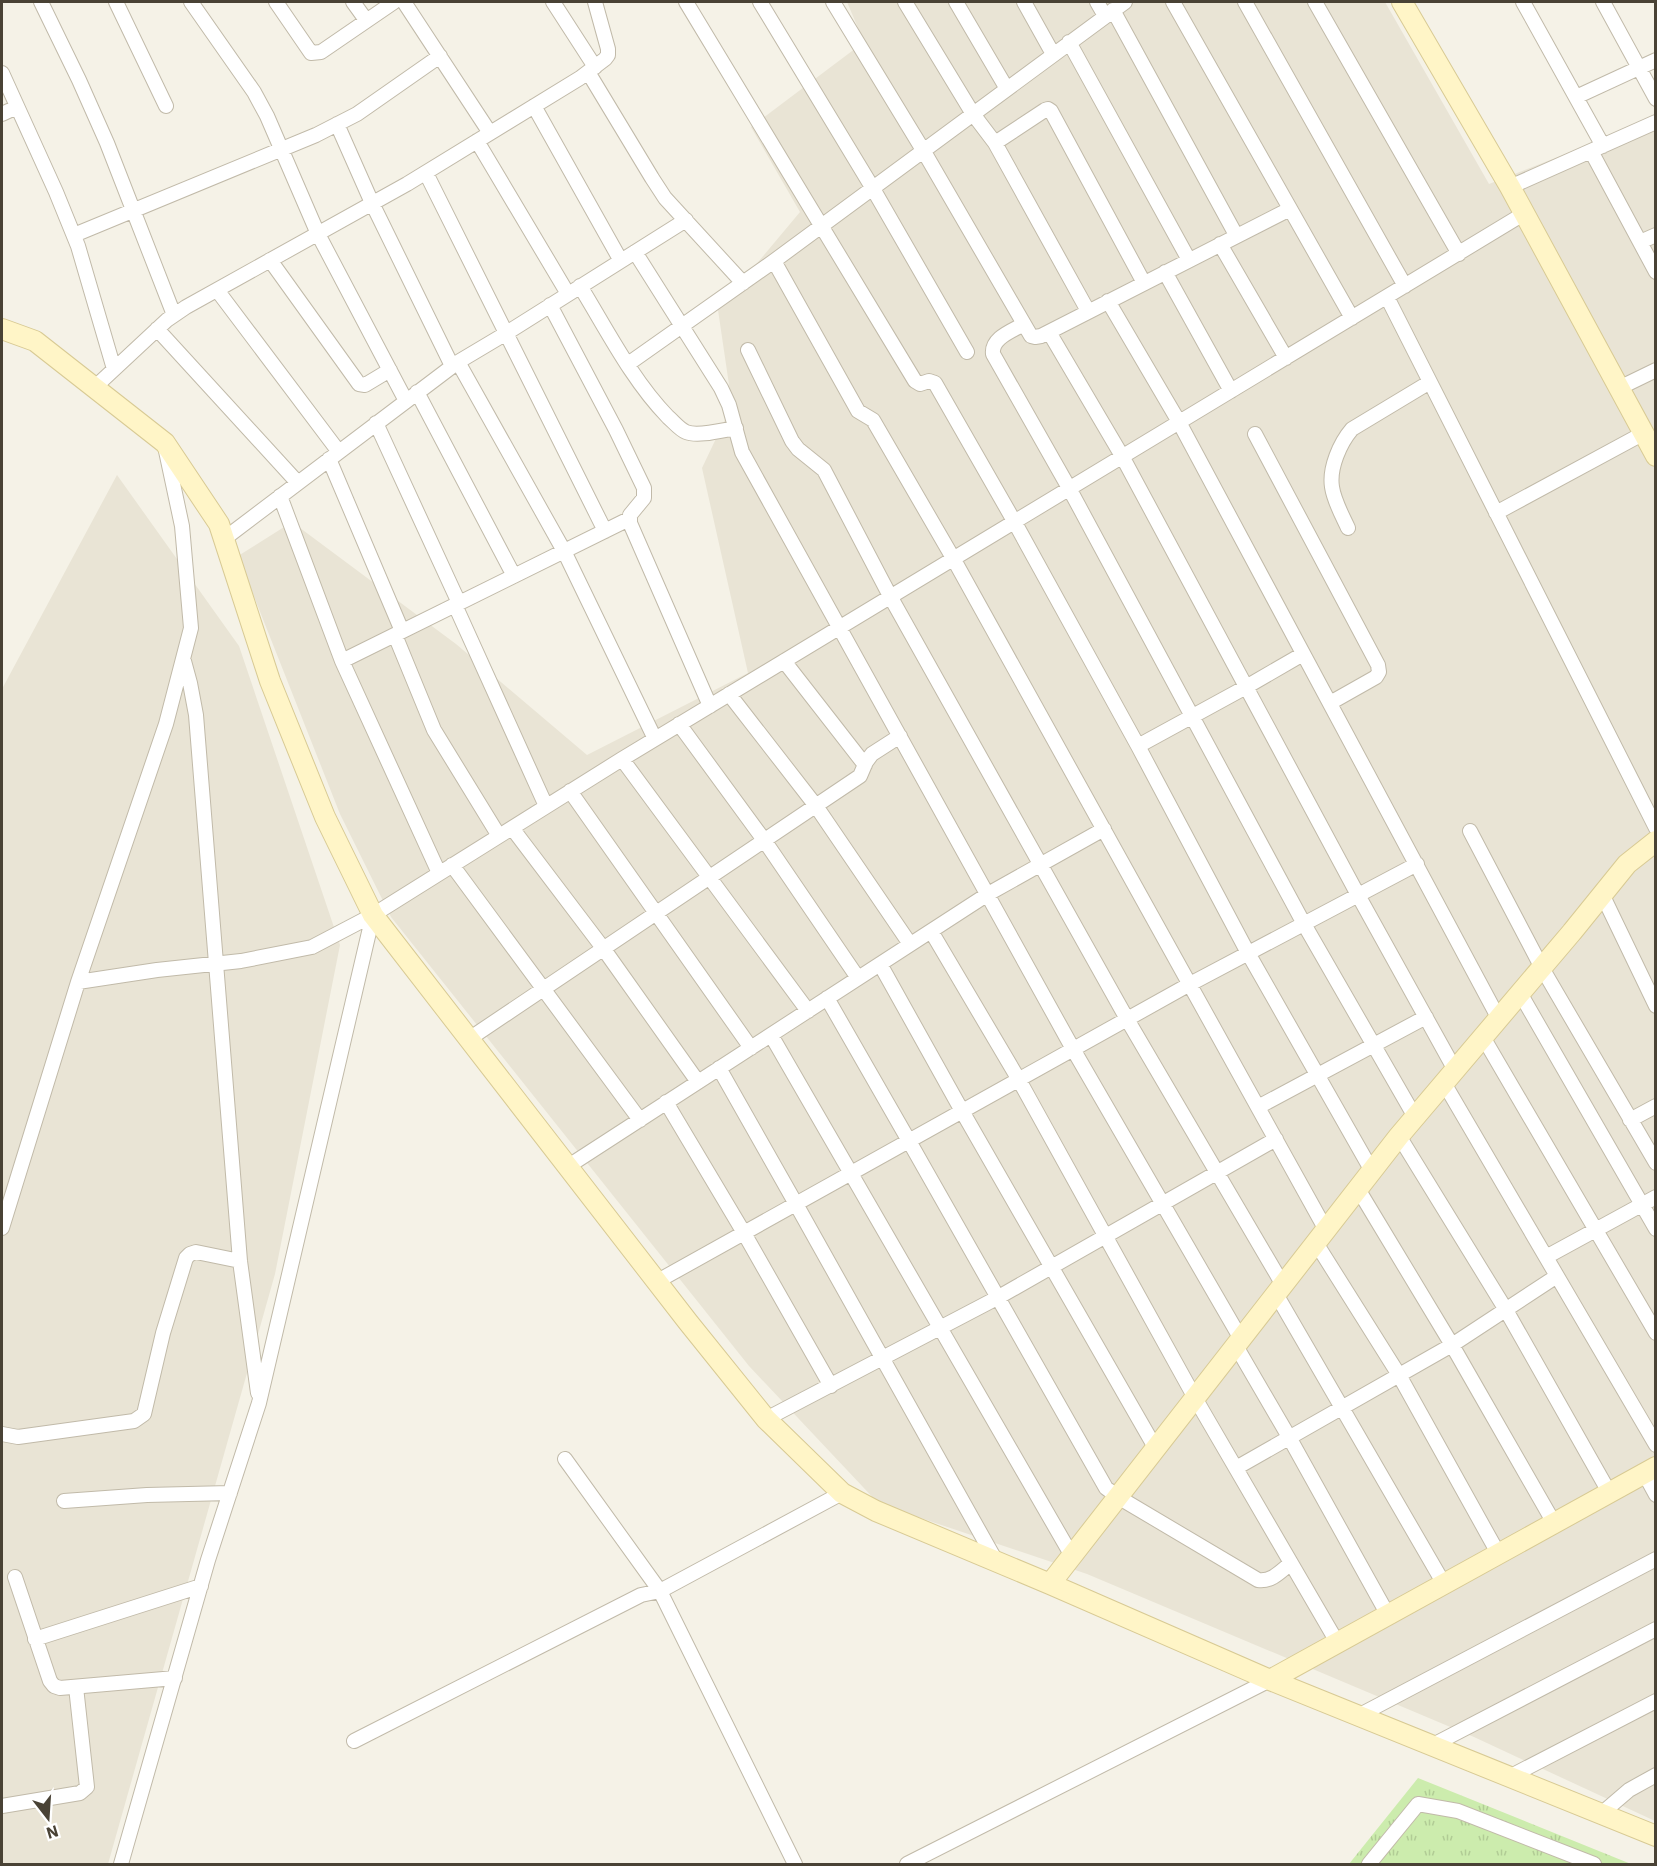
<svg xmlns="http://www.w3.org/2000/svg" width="1657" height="1866" font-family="'IBM Plex Sans',sans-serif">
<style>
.residential{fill:#e9e4d5}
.grass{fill:url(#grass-tufts)}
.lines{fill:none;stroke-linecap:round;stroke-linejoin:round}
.street-casing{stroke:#c1baa9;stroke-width:16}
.secondary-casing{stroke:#d8ca94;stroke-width:22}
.street{stroke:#fff;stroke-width:14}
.secondary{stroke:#fff5c7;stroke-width:20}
</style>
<defs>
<pattern id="grass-tufts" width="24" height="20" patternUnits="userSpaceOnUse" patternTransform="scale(1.5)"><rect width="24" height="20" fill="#ccecad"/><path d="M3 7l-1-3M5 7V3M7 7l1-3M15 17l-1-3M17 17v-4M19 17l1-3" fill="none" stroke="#b1cc95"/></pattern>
</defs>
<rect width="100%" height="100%" fill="#f5f2e7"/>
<path class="residential" d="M847,2H1385L1489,184L1655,119V1821L1474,1737L1087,1574L879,1504L749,1366L391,917L340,814L238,556L292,522L456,644L587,755L748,673L702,468L732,405L718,310L800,212L751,127L864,42Z
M117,475L239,646L340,945L275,1274L108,1864H2V689Z"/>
<path class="grass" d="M1418,1778L1631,1864H1349Z"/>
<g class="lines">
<g class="street-casing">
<path id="street" d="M41,2L79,80L107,143L174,315
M116,2L166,106
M191,2L254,92L267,116L318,234L406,401
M276,2L311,53L321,52L394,2
M353,2L366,20
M404,2L490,133
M553,2L595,67
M686,2L915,381L920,384L929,381L935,383L1014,521L1138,746L1248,953L1372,1171
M760,2L872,187L967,352
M833,2L923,150L1031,336L1035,337L1041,336L1290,209
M905,2L973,114L995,143L1088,311
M956,2L1007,89
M1024,2L1053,54
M1097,2L1105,16
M1173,2L1352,318
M1245,2L1405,286
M1315,2L1459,254
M1523,2L1603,146
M1603,2L1656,99
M1113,10L1236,235
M1069,42L1189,260
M588,72L652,178L665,198L743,283
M2,73L56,192L78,246L114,369
M1576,97L1656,60
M534,106L621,261
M2,114L17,107
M337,124L372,203L452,366
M477,141L568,294
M995,143L1045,110L1048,109L1051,111L1144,283
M1591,151L1656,272
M426,173L605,531
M1510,187L1656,122
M74,235L316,135L357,114L440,56
M1640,242L1656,235
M1220,244L1286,358
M635,252L721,388L729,405L742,452L1073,1049L1241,1339
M270,260L359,384L365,385L390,370
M774,261L858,411L873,420L953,558L1326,1230
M1165,272L1231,391
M580,286C607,330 632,380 668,417C674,422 679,429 686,432C698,437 723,430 736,428
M217,290L339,452
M1387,297L1656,828
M1108,301L1179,422L1499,1019
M550,305L616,430L644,488V498L630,515V523L710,706
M1024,324C1012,331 991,338 993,354L1069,488L1304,924L1415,1117
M157,329L298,483
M1049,332L1122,456L1358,895L1455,1070
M748,350L792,441L798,449L824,470L890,596L1127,1019L1283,1285
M458,362L564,551L655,739
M628,364L774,261L1125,2
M94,388L167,320L186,307L407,184L580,78L605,59L608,55V49L595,2
M1619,388L1656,370
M417,392L514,576
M376,423L459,603
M1255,434L1378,665L1379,672L1376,677L1330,703
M329,459L402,631
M280,496L342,661L439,873
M1496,513L1644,433
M1348,528C1342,515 1334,501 1332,487C1329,468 1340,443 1352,429L1430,382
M224,539L458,362L505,334L686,220
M455,605L546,806
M395,635L434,730L499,836
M184,661L190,683L196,715L240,1261L258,1393
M342,661L629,519
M784,661L865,765
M729,694L816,806L910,944
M679,724L764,840L858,978
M1138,746L1246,687L1303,654
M622,759L808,1011
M570,791L751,1048
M512,828L603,948L698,1082
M1470,831L1542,968L1656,1163
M452,865L640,1120
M1602,894L1656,1006
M931,931L1019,1080L1195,1398L1337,1642
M880,964L962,1111L1156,1449
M78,982L157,970L241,961L312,947L373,915L622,759L1525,213
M1520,993L1656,1229
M827,998L909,1141L1106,1488L1118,1497L1258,1580C1272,1582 1281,1571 1291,1563
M771,1035L1072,1556
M1483,1037L1656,1333
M469,1039L860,776L866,762L872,754L900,736
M719,1068L796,1204L996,1561
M1444,1083L1656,1445
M666,1102L744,1233L831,1386
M1258,1107L1426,1017
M1630,1120L1656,1106
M1399,1136L1506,1310L1609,1492
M567,1167L988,894L1104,829
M1358,1189L1452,1345L1554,1523
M2,1228L78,982L166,724L191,628L182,526L166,451
M1316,1243L1399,1375L1498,1553
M1546,1257L1656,1197
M656,1282L1190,984L1417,864
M1276,1294L1444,1584
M1236,1346L1289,1437L1388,1615
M766,1419L997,1298L1276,1139
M2,1434L18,1437L134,1421L144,1414L163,1333L186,1258L190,1254L196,1252L240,1261
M565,1459L660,1591L795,1864
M1236,1468L1452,1345L1557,1276
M1644,1473L1656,1495
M64,1501L147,1495L230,1493
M15,1577L50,1681L54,1686L60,1688L175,1678
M35,1639L201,1586
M1358,1716L1656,1559
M354,1741L641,1595L660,1591L842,1493
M1433,1745L1656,1629
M1511,1776L1656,1701
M2,1806L80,1793L87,1787L76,1687
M1601,1814L1629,1790L1656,1775
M121,1864L208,1560L259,1403L373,915
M907,1864L1270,1680
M1369,1864L1418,1804L1458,1811L1594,1864"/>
</g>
<g class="secondary-casing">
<path id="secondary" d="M1402,2L1510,187L1656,456
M2,329L35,341L165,443L219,524L270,681L325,817L373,915L688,1322L766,1419L842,1493L876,1511L1050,1584L1270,1680L1656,1836
M1050,1584L1399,1136L1572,932L1627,864L1656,841
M1270,1680L1656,1467"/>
</g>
<use href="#street" class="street"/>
<use href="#secondary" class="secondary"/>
</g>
<rect width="1657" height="1866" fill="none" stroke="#494235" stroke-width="6"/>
<g transform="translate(48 1818) rotate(163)" stroke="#ffffff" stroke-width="4.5" paint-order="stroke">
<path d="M0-4.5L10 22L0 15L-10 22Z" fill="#494235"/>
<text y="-9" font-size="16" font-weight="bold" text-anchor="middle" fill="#494235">N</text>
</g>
</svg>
